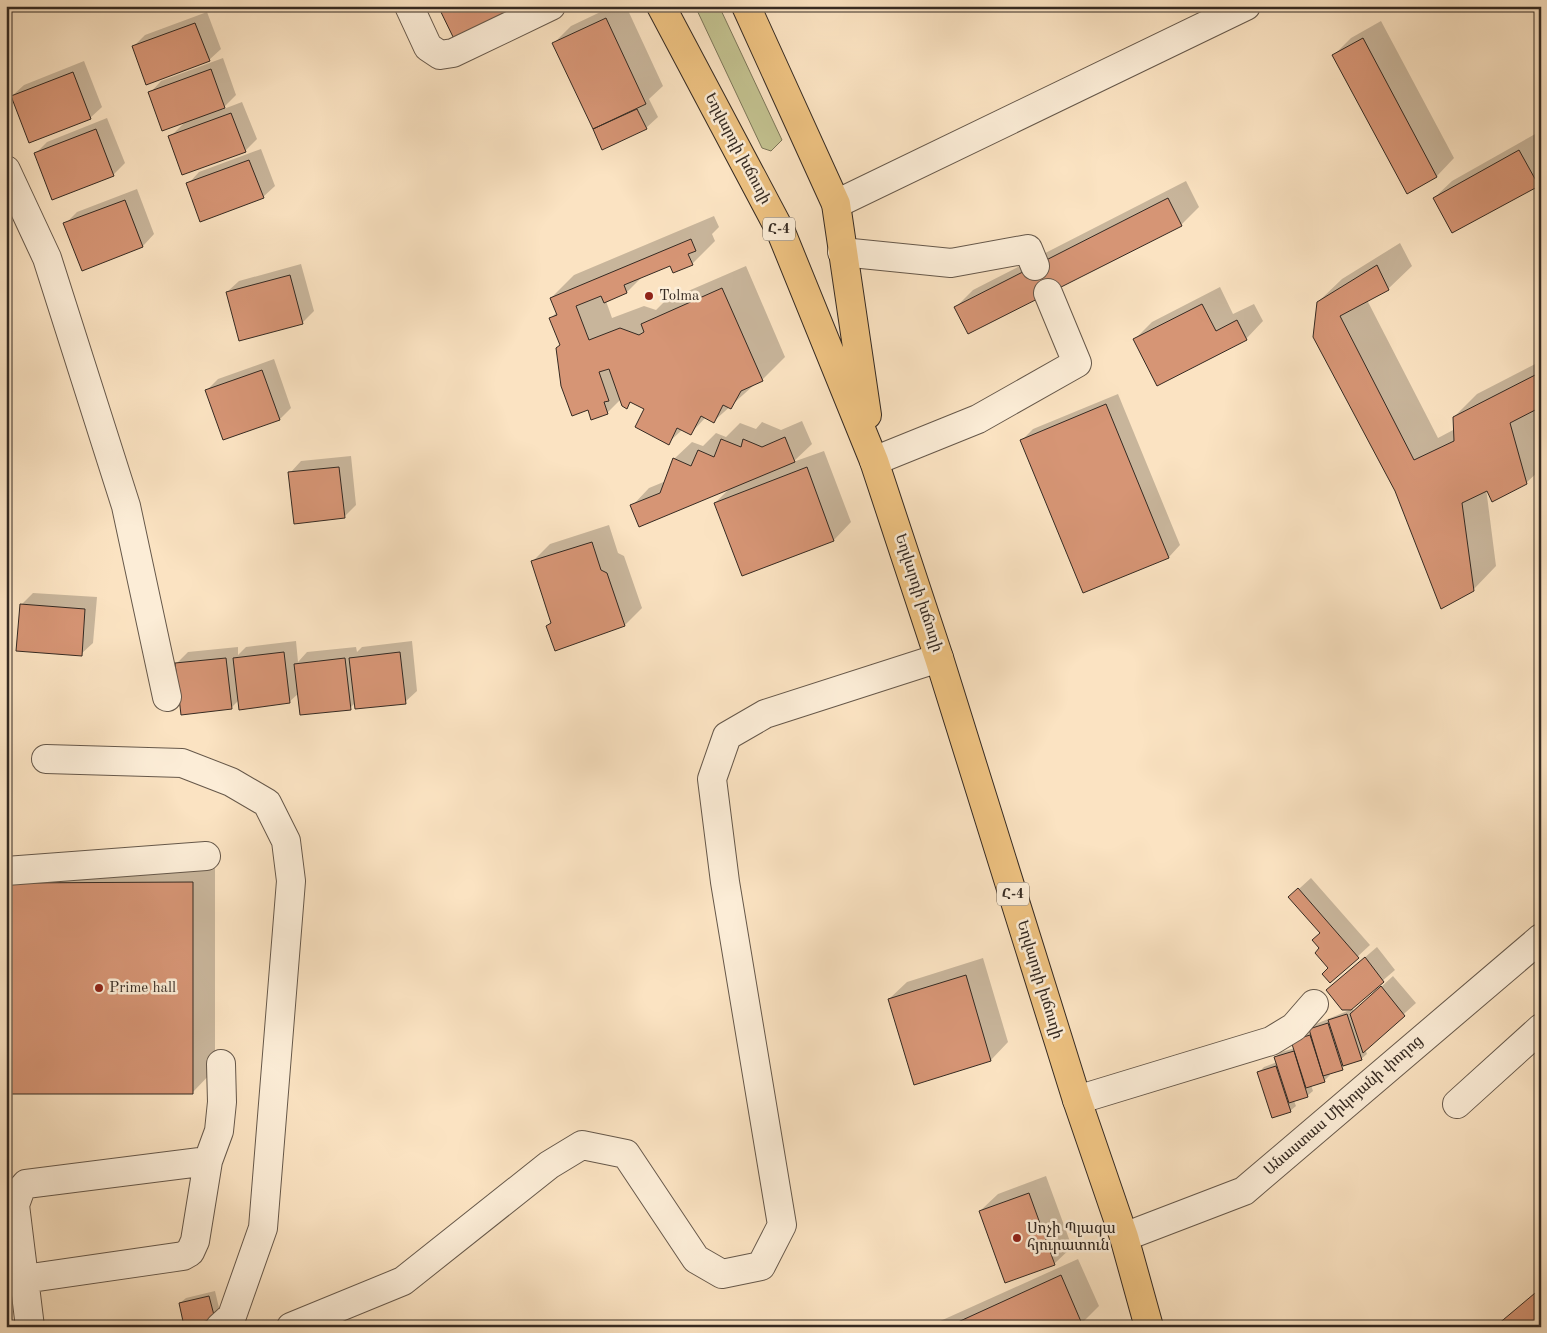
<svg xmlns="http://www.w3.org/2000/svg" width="1547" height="1333" font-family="'Old Standard TT','Noto Serif Armenian',serif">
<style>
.green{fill:#c3c290;stroke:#7c7659}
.shadow{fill:#0003}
.building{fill:#d69575;stroke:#352a22}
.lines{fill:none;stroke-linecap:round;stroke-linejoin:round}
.minor-casing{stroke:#66584a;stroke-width:30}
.major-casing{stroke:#352a22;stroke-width:30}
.minor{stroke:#fcedd7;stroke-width:28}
.major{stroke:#eec281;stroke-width:28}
.poi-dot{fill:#8f2418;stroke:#fcedd7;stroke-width:2}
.labels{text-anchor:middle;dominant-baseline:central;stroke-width:5;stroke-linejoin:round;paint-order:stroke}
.shield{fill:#fcedd7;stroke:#716458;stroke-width:1}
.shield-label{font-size:14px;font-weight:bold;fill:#352a22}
.street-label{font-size:15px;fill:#352a22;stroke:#fcedd7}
.poi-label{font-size:15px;fill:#352a22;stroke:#fcedd7;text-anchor:start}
</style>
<rect width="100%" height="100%" fill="#fbe3c2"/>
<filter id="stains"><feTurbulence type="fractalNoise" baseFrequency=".004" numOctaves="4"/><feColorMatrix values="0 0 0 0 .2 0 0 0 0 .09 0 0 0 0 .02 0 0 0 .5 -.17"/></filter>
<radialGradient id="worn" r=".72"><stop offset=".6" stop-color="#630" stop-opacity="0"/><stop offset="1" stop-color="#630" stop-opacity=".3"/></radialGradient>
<path class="green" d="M695,6H719L782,140L771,151L762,148Z"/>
<path class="shadow" d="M613,6H626L663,86L649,99L658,117L646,128L594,129L554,43L571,26Z
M207,12L221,49L209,60L133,47L145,35Z
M1381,21L1454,158L1437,176L1407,192L1334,55L1351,38Z
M223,58L236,95L221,110L242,102L257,139L245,151L170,137L185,122L150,93L161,81Z
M84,61L102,107L90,118L12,96L24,85Z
M107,118L125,163L113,175L36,153L47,142Z
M1537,133L1541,140V182L1538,185L1434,198L1452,181Z
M261,149L275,186L263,197L188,184L199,172Z
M1186,181L1199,207L1181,225L956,307L973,290Z
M137,189L154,234L143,246L82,269L65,224L77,212Z
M714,216L719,227L712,234L715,241L692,264H670L644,275L627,292L606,301L612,318L644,306L656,310L665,301L746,266L785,357L762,380L754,385L714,421L706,417L691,433L683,429L668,443L646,409L632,401L626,407L621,399L607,413L562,345L551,318L557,312L551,298L574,275Z
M1400,243L1412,266L1388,289L1367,300L1438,438L1455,429L1454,417L1477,394L1541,361V406L1535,408L1541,428V469L1526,483L1486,488L1496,566L1473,590L1397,490L1318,302L1342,279Z
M301,264L314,311L302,323L227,292L239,281Z
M1220,287L1233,314L1254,304L1263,321L1246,339H1135L1152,322Z
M274,359L291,408L280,419L207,390L218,379Z
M1118,394L1180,545L1169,557L1084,592L1021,441L1033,429Z
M802,421L812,444L793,462L824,451L851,522L834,540L742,575L715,503L730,488L632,506L649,488L666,481L674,459L692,442L703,446L716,433L726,437L740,423L756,429L762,422L781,430Z
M351,456L356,505L344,517L290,473L301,461Z
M609,525L618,553L624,556L642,608L625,625L548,626L552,622L533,561L550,544Z
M33,593L97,597L93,643L81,654L21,605Z
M296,641L298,662L307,652L356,647L357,652L362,647L412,641L417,691L405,702L355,703L350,708L299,693L289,702L239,700L231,708L176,664L188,652L238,647V655L246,647Z
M6,860H215V1069L192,1093Z
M1311,878L1370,945L1330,982L1329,968L1321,948V932L1290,897Z
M1377,947L1395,970L1352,1007L1354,1012L1393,976L1416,1003L1365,1049L1367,1054L1361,1059L1329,1073L1330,1075L1324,1081L1311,1085L1313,1091L1307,1096L1294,1101L1296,1106L1290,1111L1259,1072L1264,1067L1277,1062L1276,1057L1281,1052L1295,1048L1298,1036L1311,1032V1029L1316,1024L1352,1009L1327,990Z
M983,958L1008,1042L991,1060L914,1083L889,999L907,982Z
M1046,1176L1072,1247L1054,1264L980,1211L998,1194Z
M1078,1259L1099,1306L1082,1323L1074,1327H933L938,1322Z
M215,1291L220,1312L214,1318L180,1303L186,1298Z"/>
<path class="building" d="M438,6H531L456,43Z
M606,18L646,104L593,129L552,43Z
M195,23L210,61L146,85L132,46Z
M1363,38L1437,177L1407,194L1332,55Z
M211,69L225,108L162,131L148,92Z
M73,72L91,119L29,143L11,96Z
M637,109L647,129L602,150L593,129Z
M231,113L246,152L182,175L168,136Z
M96,129L114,176L52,200L34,153Z
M1519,150L1539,186L1452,233L1433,198Z
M249,160L264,198L200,222L186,183Z
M1168,198L1182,226L968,334L954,307Z
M125,200L143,247L82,271L63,223Z
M691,239L696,251L688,254L693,265L673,273L670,266L624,285L627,293L604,303L601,296L576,306L589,340L620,328L639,335L644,332L641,324L722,288L763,381L741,391L731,409L723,405L714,423L701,416L691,435L677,428L669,445L635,427L644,409L630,402L627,409L622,406L609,369L599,372L609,401L604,402L608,414L591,420L588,410L572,416L561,386L556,348L560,345L549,318L557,315L550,298Z
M1377,265L1389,290L1340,316L1414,460L1454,441L1453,417L1541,372V407L1510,423L1527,484L1492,502L1487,491L1462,503L1474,591L1441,609L1395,491L1313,337L1317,302Z
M290,275L303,324L239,341L226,292Z
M1202,304L1216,331L1237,320L1247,340L1157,386L1133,339Z
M262,370L280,420L223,440L205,390Z
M1106,404L1169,558L1083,593L1020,440Z
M785,437L795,462L639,527L630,505L660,493L673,458L691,466L698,450L714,457L721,439L741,447L743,439L762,447Z
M339,467L345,518L294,524L288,472Z
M807,467L834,541L742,576L714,503Z
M592,542L601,570L607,573L625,626L555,651L546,626L551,623L531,561Z
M20,604L85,609L82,656L16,651Z
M284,652L290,703L239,710L233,658Z
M400,652L406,704L355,709L349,658Z
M226,658L232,709L181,715L175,663Z
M345,658L351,710L300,715L294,664Z
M193,882V1094H6V883Z
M1298,888L1359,958L1330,983L1322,974L1328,968L1315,953L1319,948L1312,940L1320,933L1288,897Z
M1365,957L1384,982L1351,1010H1342L1326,990Z
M966,975L991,1061L914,1085L888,999Z
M1381,986L1405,1016L1363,1053L1350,1014Z
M1347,1014L1362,1060L1343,1066L1328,1020Z
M1328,1023L1343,1070L1323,1076L1309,1029Z
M1310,1035L1325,1082L1306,1088L1291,1041Z
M1294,1051L1308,1097L1289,1103L1274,1057Z
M1276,1066L1291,1112L1272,1118L1257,1072Z
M1029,1193L1055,1265L1005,1283L979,1211Z
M1061,1275L1082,1324L1077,1327H947Z
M1541,1288V1327H1498L1497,1325Z
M209,1296L215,1319L184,1326L179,1303Z"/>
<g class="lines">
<g class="minor-casing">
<path id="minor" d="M409,6L428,47L440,55L453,53L551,6
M6,170L47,258L126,506L167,697
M836,204L1246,6
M842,252L951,263L1028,249L1035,266
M874,461L978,419L1077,363L1048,293
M46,759L182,763L231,782L267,803L286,841L291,881L263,1228L232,1316L220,1327
M6,871L206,856
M1077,1100L1271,1041L1294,1027L1314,1004
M1457,1104L1541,1028
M1124,1237L1244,1191L1541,938
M24,1279L183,1256L190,1252L195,1241L208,1161
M30,1327L15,1205L20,1191L26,1184L208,1161L219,1131L222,1102L221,1064
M291,1327L403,1281L549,1165L582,1145L626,1154L696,1259L722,1274L761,1266L782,1225L725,882L712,779L727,736L765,714L939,658"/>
</g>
<g class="major-casing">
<path id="major" d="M661,6L781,232L874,461L939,658L1077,1100L1124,1237L1149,1327
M746,6L836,204L867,415"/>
</g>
<use href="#minor" class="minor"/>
<use href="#major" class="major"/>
</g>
<g class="poi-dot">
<circle cx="649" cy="296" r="5"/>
<circle cx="99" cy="988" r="5"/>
<circle cx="1017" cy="1238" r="5"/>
</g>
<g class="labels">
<g class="shield">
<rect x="763" y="217.5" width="32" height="23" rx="4"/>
<rect x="997" y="882.5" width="32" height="23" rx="4"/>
</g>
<g class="shield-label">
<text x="779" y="229">Հ-4</text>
<text x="1013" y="894">Հ-4</text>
</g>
<g class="street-label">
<text transform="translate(737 149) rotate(62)">Եղվարդի խճուղի</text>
<text transform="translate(918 593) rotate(72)">Եղվարդի խճուղի</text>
<text transform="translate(1039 980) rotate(73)">Եղվարդի խճուղի</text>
<text transform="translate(1344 1106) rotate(-41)">Անաստաս Միկոյանի փողոց</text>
</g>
<g class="poi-label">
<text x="659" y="296">Tolma</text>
<text x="109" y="988">Prime hall</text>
<text x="1027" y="1229">Սոչի Պլազա<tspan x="1027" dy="17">հյուրատուն</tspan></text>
</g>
</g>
<rect width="1547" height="1333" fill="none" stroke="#fbe3c2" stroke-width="25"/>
<rect x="8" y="8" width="1532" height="1318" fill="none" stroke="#352a22" stroke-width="2.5"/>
<rect x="12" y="12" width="1522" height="1308" fill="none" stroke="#352a22"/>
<rect width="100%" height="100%" filter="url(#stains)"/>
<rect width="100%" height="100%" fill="url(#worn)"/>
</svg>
